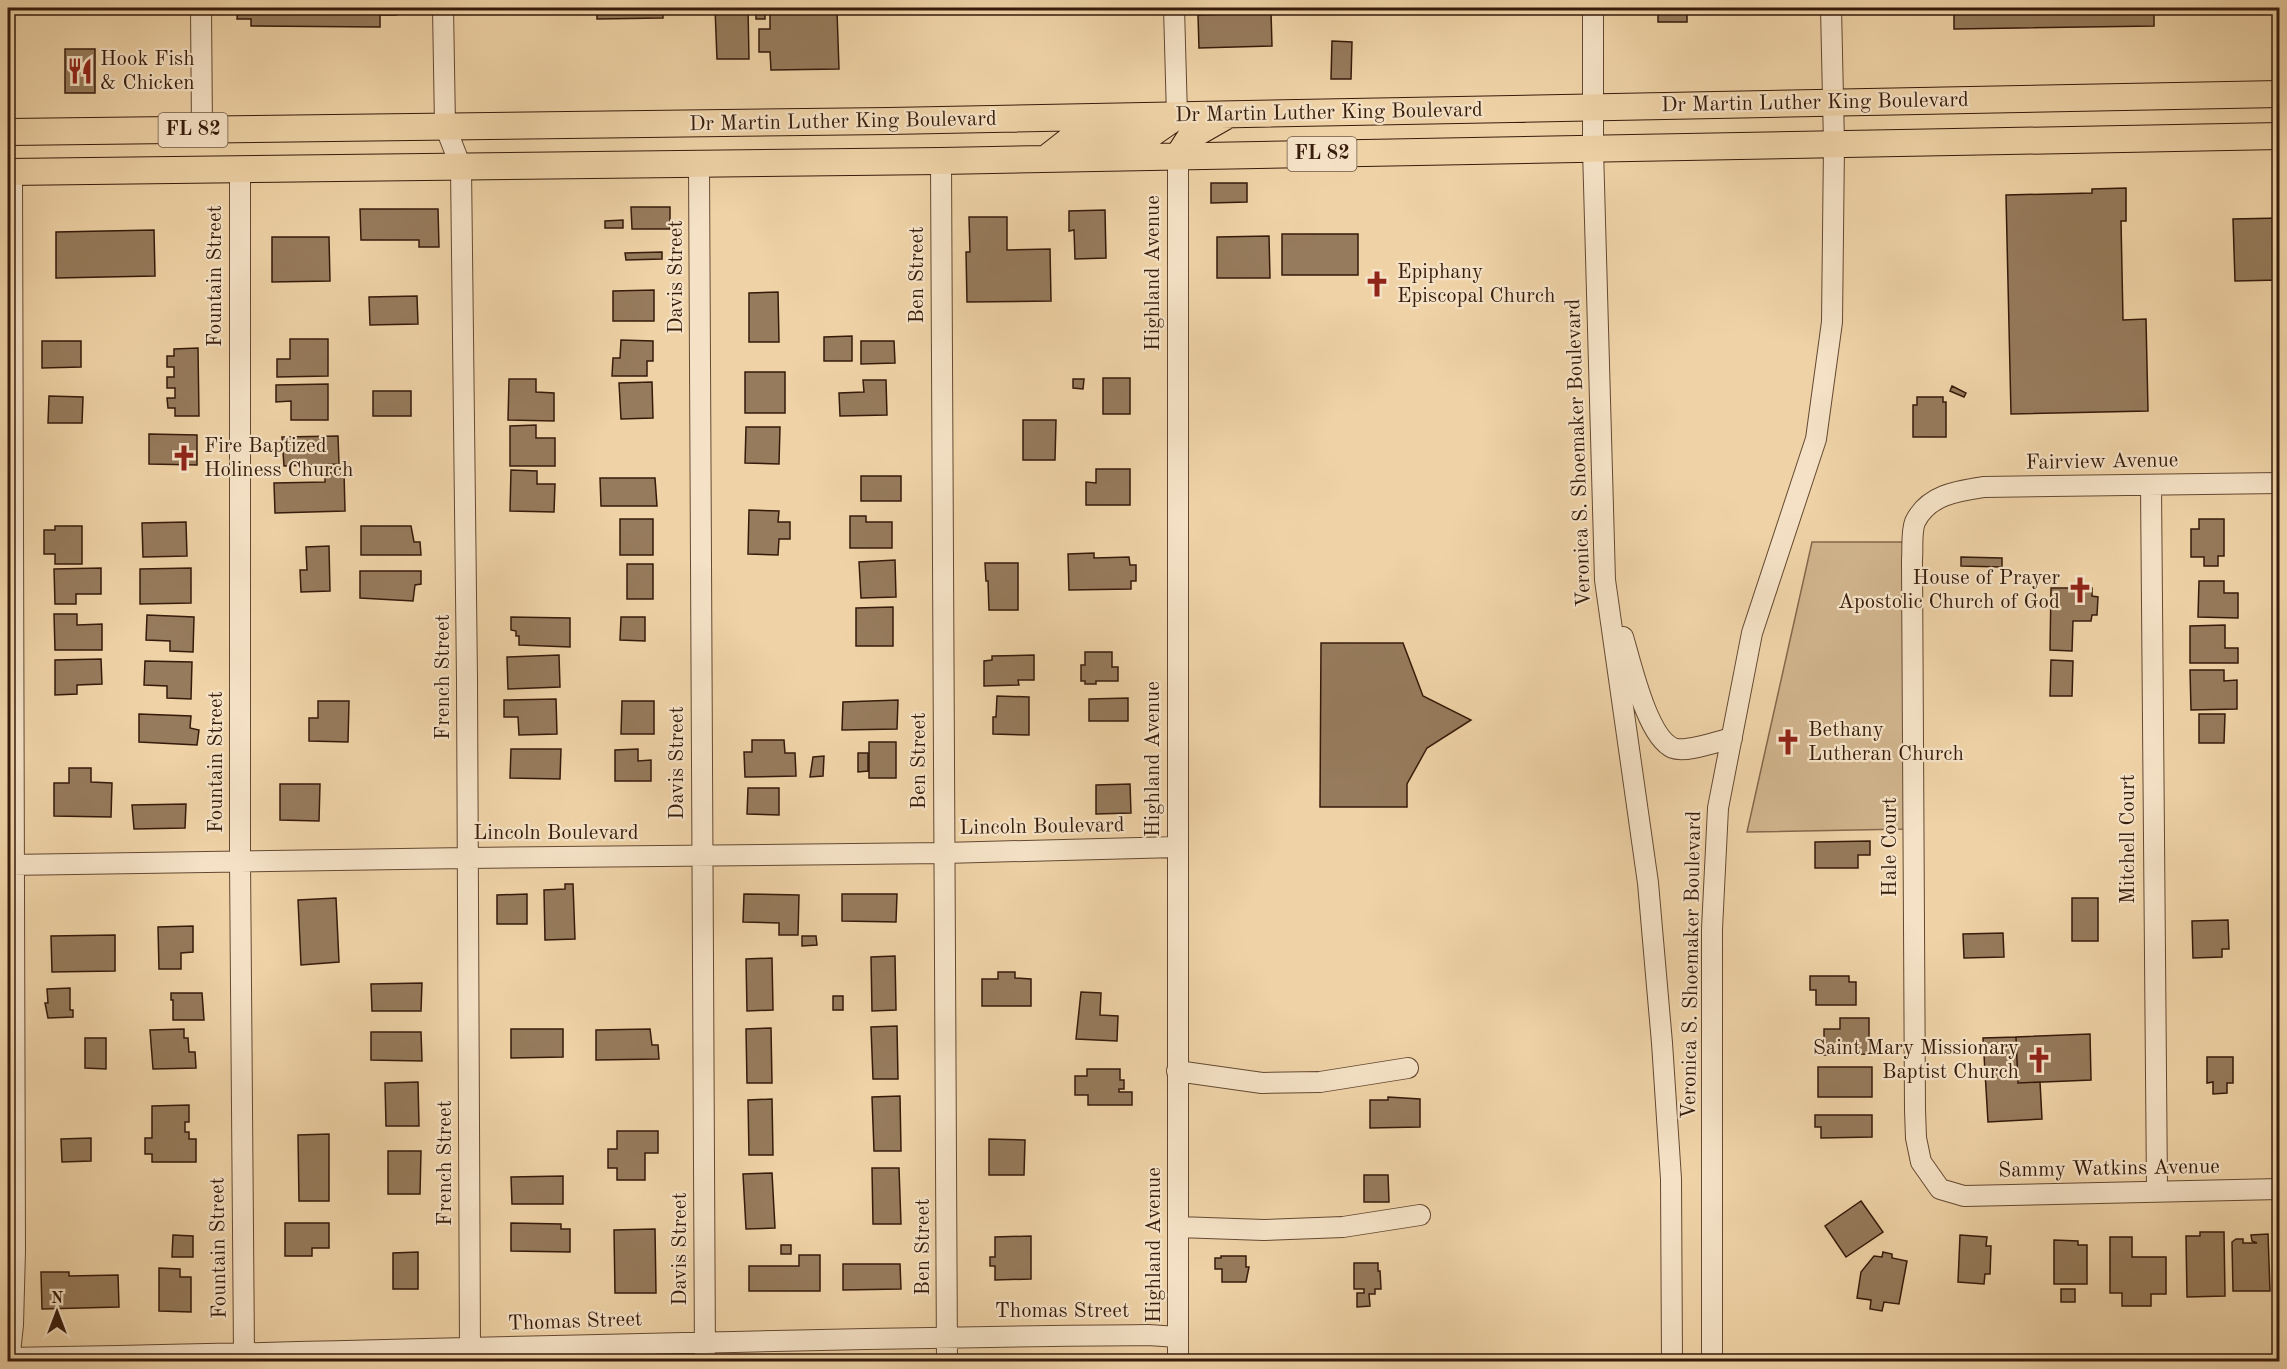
<svg xmlns="http://www.w3.org/2000/svg" width="2287" height="1369" font-family="'Old Standard TT',serif">
<style>
.green{fill:#d0b48c;stroke:#83684c;stroke-width:1.5}
.building{fill:#967b5c;stroke:#361b0b;stroke-width:1.5}
.lines{fill:none;stroke-linecap:round;stroke-linejoin:round}
.minor-casing{stroke:#644932;stroke-width:22}
.major-casing{stroke:#361b0b;stroke-width:28}
.minor{stroke:#f5e2c6;stroke-width:20}
.major{stroke:#efd3a7;stroke-width:26}
.labels{text-anchor:middle;dominant-baseline:central;stroke-width:4.5;stroke-linejoin:round;paint-order:stroke}
.shield{fill:#f5e2c6;stroke:#6f5743;stroke-width:1.5}
.shield-label{font-size:20px;font-weight:bold;fill:#361b0b}
.poi-label{font-size:21px;fill:#361b0b;stroke:#f5e2c6;text-anchor:start}
.street-label{font-size:21px;fill:#361b0b;stroke:#f5e2c6}
</style>
<rect width="100%" height="100%" fill="#efd3a7"/>
<filter id="stains"><feTurbulence type="fractalNoise" baseFrequency=".00333" numOctaves="4"/><feColorMatrix values="0 0 0 0 .2 0 0 0 0 .09 0 0 0 0 .02 0 0 0 .5 -.17"/></filter>
<radialGradient id="worn" r=".72"><stop offset=".6" stop-color="#630" stop-opacity="0"/><stop offset="1" stop-color="#630" stop-opacity=".3"/></radialGradient>
<path class="green" d="M1812,542H1904L1906,829L1747,832Z"/>
<path class="building" d="M238,8H396V15H380V27L251,26V19H237Z
M597,8H663V18L597,19Z
M715,8H748L749,59H717Z
M756,8H765V19H756Z
M1234,8H1275L1234,10Z
M1658,8H1687V22H1658Z
M1954,8H2154V26L1954,29Z
M837,11L839,69L771,70L770,52H759V29H770V12Z
M1271,12L1272,46L1199,48L1198,15Z
M1332,41L1352,42L1351,79H1331Z
M65,49H95V93H65Z
M1211,183H1247V202L1211,203Z
M2126,188V221H2121L2123,320L2146,319L2148,411L2011,414L2006,195L2092,193V189Z
M631,207H670V229H632Z
M360,209H438L439,247H419V240H361Z
M1105,210L1106,258L1075,259L1074,230L1069,231V211Z
M969,217H1007V250L1050,249L1051,301L967,302L966,252H970Z
M2280,218V280L2235,281L2233,219Z
M623,220V228H605V221Z
M154,230L155,276L56,278V232Z
M1282,234H1358V275H1282Z
M1269,236L1270,278H1217V237Z
M272,237H329L330,281L272,282Z
M662,252V259L626,260L625,253Z
M654,290V321H613V291Z
M778,292L779,342H749V293Z
M417,296L418,324L370,325L369,297Z
M852,336V361H824V337Z
M290,339H328V376L277,377V359H290Z
M621,340L653,341V361H647V376H612L613,358H620Z
M42,341H81V367L42,368Z
M861,341H894L895,363L861,364Z
M198,348L199,416H175V408H168L167,398H175V388H167V377H174V367H167V356H174V349Z
M745,372H785V413H745Z
M1103,378H1130V414H1103Z
M509,379H536V392L554,393V421L508,420Z
M1073,379H1084L1083,389L1073,388Z
M863,380H886L887,415L840,416L839,393L864,392Z
M652,382L653,418L621,419L619,383Z
M328,384V420H291V401L276,402V385Z
M1952,386L1966,393L1964,397L1950,391Z
M373,391H411V416H373Z
M49,396L83,397L82,423H48Z
M1917,397H1943V402H1946V437H1913V405H1917Z
M1023,420H1056L1055,460H1023Z
M536,425V438H555V466H510V426Z
M746,427H780L779,464L745,463Z
M149,434L197,435V465L149,464Z
M338,436L339,464L284,466L282,437Z
M1096,469H1130V505H1086V482L1096,483Z
M511,470L537,471V484H555L554,512L510,511Z
M344,472L345,511L275,513L274,483L325,482V473Z
M861,476H901V501H861Z
M600,478H655L657,506H601Z
M749,510L779,511L778,522H790V539H779L778,555L748,554Z
M850,516H866V522H892V548H850Z
M620,519H653V555H620Z
M2199,519H2224V556H2218V566H2204V557H2191V529H2199Z
M186,522L187,556L143,557L142,523Z
M55,526H82V564H55V554H44V530H55Z
M361,526H411L414,542H420L421,555H361Z
M329,546L330,591L301,592L300,570H307L306,547Z
M1094,553V558L1129,557L1130,565H1136V581H1131V589L1069,590L1068,554Z
M1961,557L2002,558V567L1961,566Z
M895,560L896,597L861,598L859,562Z
M985,563H1018V610H989L988,581H986Z
M627,564H653V599H627Z
M101,568V594H76V604H55L54,569Z
M191,568V603L140,604V569Z
M360,571H421V584L415,585L413,601L360,598Z
M2199,581H2224V593H2238V618L2198,617Z
M2051,588H2092V596L2098,597L2097,615H2092L2091,621H2073L2072,651L2050,650Z
M893,607V646H856V608Z
M54,614H77V625L102,624V650H55Z
M147,615L194,617L193,652L170,651V641L146,640Z
M511,617L570,618V647L519,645V636H516V631L511,630Z
M621,617H645V641L620,640Z
M2225,625V648H2238V663H2190V626Z
M1321,643H1403L1423,696L1471,720L1427,748L1407,784V807H1320Z
M1085,652H1112V667H1118V681H1096V684H1085V681H1081V665H1085Z
M559,655L560,687L508,689L507,657Z
M1034,655V680H1018L1019,685L984,686V661L992,660V656Z
M101,659L102,684L77,685V694L55,695V660Z
M2051,660L2073,661L2072,696H2050Z
M145,661L192,662L191,699L167,698V686L144,685Z
M2190,670H2224V681L2237,680V709L2191,710Z
M997,696L1029,697V735L993,734V717H996Z
M1128,698V721H1089V699Z
M556,699L557,734L519,735L518,717H504V700Z
M898,700L897,729L842,730L843,702Z
M318,701H349L348,742L309,741V718H318Z
M622,701H654V734H621Z
M139,714L191,716L190,728L199,730L197,745L139,742Z
M2199,714H2225L2224,743H2199Z
M752,740H784L785,753H795L796,776L745,777L744,752H752Z
M869,742H896V778H869Z
M511,749H561L560,779L510,778Z
M638,749V761L651,760V781H615V750Z
M858,753H868V771L858,772Z
M824,756L823,776L810,777L813,757Z
M69,768H91V782L112,783L111,817L54,816V783H69Z
M280,784H320L319,821L280,820Z
M1130,784L1131,813L1096,814V785Z
M748,788H779V815L747,814Z
M186,804L185,828L134,829L132,805Z
M1870,841V855H1858V868H1815V842Z
M565,884H573L575,939L545,940L544,890L565,889Z
M527,894V924H497V895Z
M744,894L799,895L798,935H779V923L743,922Z
M842,894H897L896,922L842,921Z
M336,898L339,962L301,965L298,900Z
M2072,898H2098V941H2072Z
M2228,920L2229,949H2222V957L2193,958L2192,921Z
M193,926V952L181,953V969H159L158,927Z
M2003,933L2004,957L1964,958L1963,934Z
M115,935V971L52,972L51,936Z
M802,936H816L817,945L802,946Z
M895,956L896,1010L872,1011L871,957Z
M772,958L773,1010L747,1011L746,959Z
M998,972H1015V978L1031,979V1006H982V979H998Z
M1810,976H1849V982H1856V1005H1816V990H1810Z
M422,983L421,1011H372L371,984Z
M70,988V1010H73V1017L48,1018L45,1003H48L47,989Z
M1081,992L1101,993L1100,1015L1118,1016L1117,1041L1076,1039Z
M171,993H202L204,1020H173V1000H171Z
M833,996H843V1010H833Z
M1840,1018H1869V1054L1824,1055V1029H1840Z
M897,1026L898,1079H873L871,1027Z
M771,1028L772,1083H747L746,1029Z
M184,1029V1038H188L189,1052H195L196,1068L153,1069L150,1030Z
M511,1029H563V1057L511,1058Z
M650,1029L652,1045H658L659,1059L596,1060V1030Z
M371,1032H421L422,1061L371,1060Z
M2090,1034L2091,1080L2018,1083L2016,1037Z
M2016,1037L2018,1083L2040,1082L2042,1119L1988,1122L1983,1038Z
M85,1038H106V1069L85,1068Z
M2207,1057H2233V1083H2227V1093L2213,1094V1082L2207,1083Z
M1818,1067H1872V1097H1818Z
M1087,1069H1120V1080H1124V1089H1119V1092H1132V1105H1088V1095H1075V1076H1087Z
M418,1082L419,1126H386L385,1083Z
M900,1096L901,1151H874L872,1097Z
M1388,1097L1420,1099V1127L1370,1128V1100H1388Z
M772,1099L773,1155H749L748,1100Z
M189,1105V1122H185V1132H189V1139H196V1162H152V1154H145V1138H152V1106Z
M1815,1115H1872V1137L1821,1138V1127H1815Z
M617,1131H658V1153H645V1180H617V1168H608V1149H617Z
M329,1134V1201H299L298,1135Z
M91,1138V1161L62,1162L61,1139Z
M989,1139L1025,1140L1024,1175H989Z
M388,1151H421L420,1194H388Z
M872,1168H899L901,1224H873Z
M772,1173L775,1228L746,1229L743,1174Z
M1364,1175H1388L1389,1202H1364Z
M563,1176V1204H512L511,1177Z
M1861,1201L1883,1232L1846,1257L1825,1226Z
M285,1223H329V1248H312V1256H285Z
M511,1223L561,1224V1229H570V1252L511,1251Z
M655,1229L656,1293H615L614,1230Z
M2200,1232H2224L2225,1296L2187,1297L2186,1236H2200Z
M2268,1234L2270,1291H2233L2232,1242L2236,1239H2243V1243H2257L2252,1241L2251,1235Z
M173,1235L193,1236V1257H172Z
M1960,1235L1987,1237L1986,1246H1991L1990,1274H1985L1984,1284L1958,1282Z
M1031,1236V1279L995,1280V1266H990V1257H995V1237Z
M2110,1237H2132V1257H2166V1294H2151V1306H2122V1293H2110Z
M2054,1240L2078,1241V1245H2087V1284H2054Z
M781,1245H791V1254H781Z
M418,1252V1289H393V1253Z
M1883,1252L1892,1254V1258L1907,1261L1899,1304L1884,1302L1882,1311L1870,1309L1871,1300L1857,1298L1861,1272L1874,1256L1882,1257Z
M799,1255H820V1291H749V1266H799Z
M1221,1256H1246V1267H1249L1246,1282H1222V1269H1215V1258H1221Z
M1354,1263H1378V1271H1380L1381,1289H1375V1294H1369L1370,1306L1357,1307V1293H1364V1289H1354Z
M843,1264H900L901,1289L843,1290Z
M159,1268L180,1269V1277H191V1312L159,1311Z
M41,1272H69V1276L118,1275L119,1307L42,1309Z
M2061,1289H2075V1302H2061Z"/>
<g class="lines">
<g class="minor-casing">
<path id="minor" d="M201,8L202,130
M443,8L445,126L461,167L467,679L470,1349
M1174,8L1177,116
M1593,8V149L1605,580L1648,883L1662,1043L1671,1179L1672,1362
M1178,156V1362
M941,161L947,1362
M699,164L705,1362
M240,169V861L244,1354
M2280,483L1984,487C1957,491 1928,495 1915,522C1911,532 1913,549 1912,560L1915,1110L1916,1138L1921,1162L1940,1189L1964,1196L2280,1189
M2151,486L2157,1191
M1623,637C1631,663 1647,737 1673,748C1686,753 1718,741 1732,738
M8,865L467,858L944,853L1177,847
M1177,1071L1262,1083L1320,1082L1408,1068
M1178,1227L1264,1230L1343,1227L1420,1215
M10,1358C389,1352 769,1338 1148,1335L1178,1337
M9,1362L13,1325L15,1251L12,172
M1712,1362V929L1718,808L1752,633L1816,439L1832,322L1834,144L1831,8"/>
</g>
<g class="major-casing">
<path id="major" d="M8,132L889,121L2280,94
M1178,156L1191,136L1226,116
M1048,157L1071,139L1151,134L1177,116
M8,172L941,161L2280,136"/>
</g>
<use href="#minor" class="minor"/>
<use href="#major" class="major"/>
</g>
<defs>
<g id="restaurant-bare" transform="scale(2.07)"><path d="M-5-6h1v4h1v-4h1v4h1v-4h1v5L-1.5 .5V6h-2V.5L-5-1ZM5-6V6H3V1.5H1.5Q1.5-4 5-6Z" fill="#8f2418" stroke="#f5e2c6" stroke-width="2.5" paint-order="stroke"/></g>
<g id="church-bare" transform="scale(2.07)"><path d="M-1.2-6h2.4v3.5h3.3v2.4h-3.3V6h-2.4V-.1h-3.3v-2.4h3.3Z" fill="#8f2418" stroke="#f5e2c6" stroke-width="2.5" paint-order="stroke"/></g>
</defs>
<g fill-rule="evenodd">
<use href="#restaurant-bare" x="80" y="71"/>
<use href="#church-bare" x="1377" y="284"/>
<use href="#church-bare" x="184" y="458"/>
<use href="#church-bare" x="2080" y="590"/>
<use href="#church-bare" x="1788" y="742"/>
<use href="#church-bare" x="2039" y="1060"/>
</g>
<g class="labels">
<g class="shield">
<rect x="158.5" y="113" width="69" height="34" rx="4.5"/>
<rect x="1287.5" y="137" width="69" height="34" rx="4.5"/>
</g>
<g class="shield-label">
<text x="193" y="130">FL 82</text>
<text x="1322" y="154">FL 82</text>
</g>
<g class="poi-label">
<text x="100" y="59">Hook Fish<tspan x="100" dy="24">&amp; Chicken</tspan></text>
<text x="1397" y="272">Epiphany<tspan x="1397" dy="24">Episcopal Church</tspan></text>
<text x="204" y="446">Fire Baptized<tspan x="204" dy="24">Holiness Church</tspan></text>
<text x="2060" y="578" text-anchor="end">House of Prayer<tspan x="2060" dy="24">Apostolic Church of God</tspan></text>
<text x="1808" y="730">Bethany<tspan x="1808" dy="24">Lutheran Church</tspan></text>
<text x="2019" y="1048" text-anchor="end">Saint Mary Missionary<tspan x="2019" dy="24">Baptist Church</tspan></text>
</g>
<g class="street-label">
<text transform="translate(1815 103) rotate(-1)">Dr Martin Luther King Boulevard</text>
<text transform="translate(1329 113) rotate(-1)">Dr Martin Luther King Boulevard</text>
<text transform="translate(843 122) rotate(-1)">Dr Martin Luther King Boulevard</text>
<text transform="translate(1153 273) rotate(-90)">Highland Avenue</text>
<text transform="translate(917 275) rotate(-90)">Ben Street</text>
<text transform="translate(215 276) rotate(-90)">Fountain Street</text>
<text transform="translate(676 277) rotate(-90)">Davis Street</text>
<text transform="translate(1579 453) rotate(-92)">Veronica S. Shoemaker Boulevard</text>
<text transform="translate(2102 462) rotate(-1)">Fairview Avenue</text>
<text transform="translate(443 677) rotate(-90)">French Street</text>
<text transform="translate(1153 759) rotate(-90)">Highland Avenue</text>
<text transform="translate(919 761) rotate(-90)">Ben Street</text>
<text transform="translate(216 762) rotate(-90)">Fountain Street</text>
<text transform="translate(677 763) rotate(-90)">Davis Street</text>
<text transform="translate(1042 827) rotate(-1)">Lincoln Boulevard</text>
<text x="556" y="833">Lincoln Boulevard</text>
<text transform="translate(2128 839) rotate(-90)">Mitchell Court</text>
<text transform="translate(1890 847) rotate(-90)">Hale Court</text>
<text transform="translate(1692 965) rotate(-89)">Veronica S. Shoemaker Boulevard</text>
<text transform="translate(445 1163) rotate(-90)">French Street</text>
<text transform="translate(2109 1169) rotate(-1)">Sammy Watkins Avenue</text>
<text transform="translate(1154 1245) rotate(-90)">Highland Avenue</text>
<text transform="translate(923 1247) rotate(-90)">Ben Street</text>
<text transform="translate(219 1248) rotate(-91)">Fountain Street</text>
<text transform="translate(680 1249) rotate(-90)">Davis Street</text>
<text x="1062" y="1311">Thomas Street</text>
<text transform="translate(575 1322) rotate(-2)">Thomas Street</text>
</g>
</g>
<rect width="2287" height="1369" fill="none" stroke="#efd3a7" stroke-width="30"/>
<rect x="9" y="9" width="2269" height="1351" fill="none" stroke="#361b0b" stroke-width="3"/>
<rect x="15" y="15" width="2257" height="1339" fill="none" stroke="#361b0b" stroke-width="1.5"/>
<g transform="translate(57 1312)" stroke="#f5e2c6" stroke-width="4.5" paint-order="stroke">
<path d="M0-4.5L10 22L0 15L-10 22Z" fill="#361b0b"/>
<text y="-9" font-size="16" font-weight="bold" text-anchor="middle" fill="#361b0b">N</text>
</g>
<rect width="100%" height="100%" filter="url(#stains)"/>
<rect width="100%" height="100%" fill="url(#worn)"/>
</svg>
